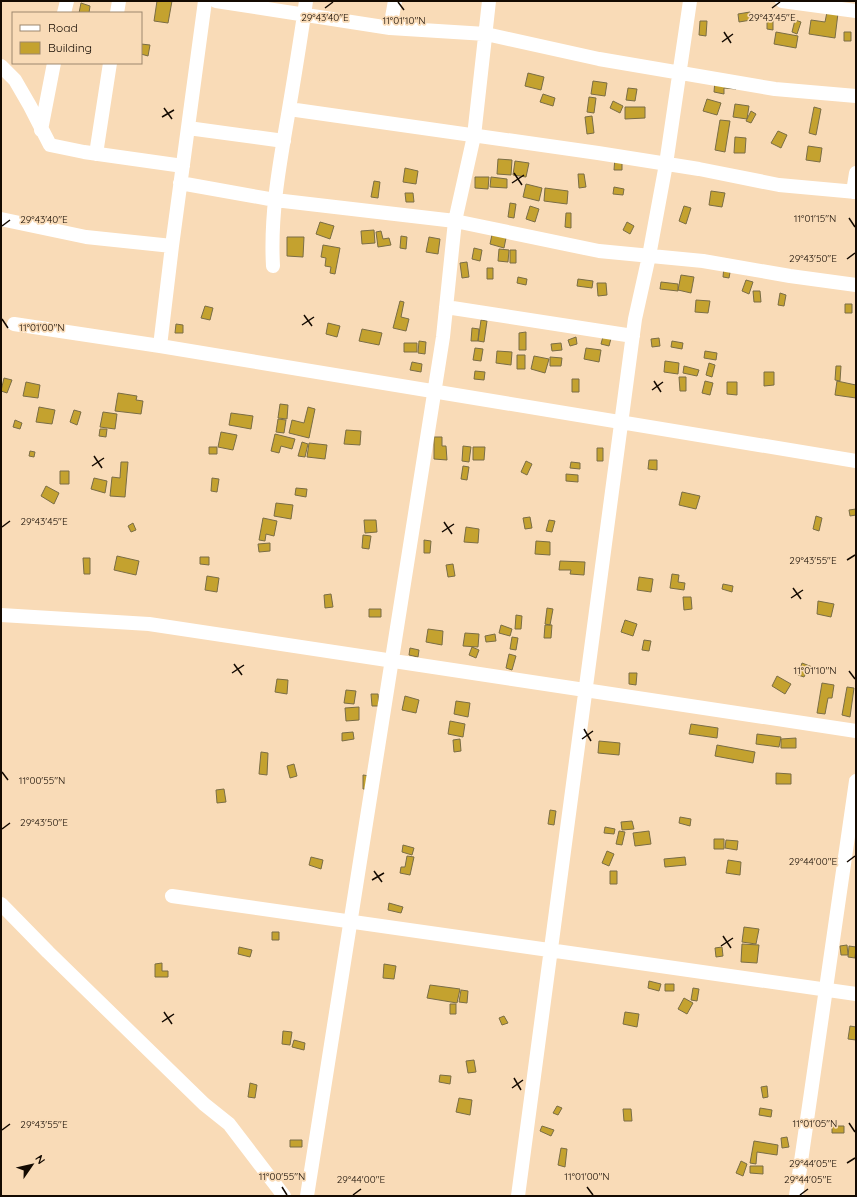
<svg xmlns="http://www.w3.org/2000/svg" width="857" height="1197" font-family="Quicksand,sans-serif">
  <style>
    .building { fill: #c4a22f; stroke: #7a6d46 }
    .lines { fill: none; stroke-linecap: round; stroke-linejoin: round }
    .minor { stroke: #fff; stroke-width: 14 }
    .ticks { fill: none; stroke: #140a01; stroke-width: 1.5 }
    .ticks-label { font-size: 10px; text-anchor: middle; fill: #140a01; stroke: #f9dbb7; stroke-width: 3.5; stroke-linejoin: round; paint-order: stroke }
  </style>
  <rect width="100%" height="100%" fill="#f9dbb7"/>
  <path class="building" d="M157 1H172L168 23 154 21Z
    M81 3 90 6 89 13H79Z
    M750 12 751 20 739 22 738 14Z
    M827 12 838 13 835 38 809 34 811 20 825 22Z
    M767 15 773 16V30L767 29Z
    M795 20 801 22 797 34 792 32Z
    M700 21H707L706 36 699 35Z
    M776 32 798 36 796 48 774 44Z
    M844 32H851V41H844Z
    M141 44 150 45 148 56 141 54Z
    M528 73 544 77 541 90 525 86Z
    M715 80 736 89 724 88V94L714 92Z
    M593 81 607 83 605 96 591 94Z
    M628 88 637 89 635 101 626 100Z
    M543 94 555 98 553 106 540 102Z
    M589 97 596 98 594 113 587 112Z
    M707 99 721 103 717 115 703 111Z
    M613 101 623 106 620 113 610 108Z
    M735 104 749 106 747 119 733 117Z
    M625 107H645V118L625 119Z
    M814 107 821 109 816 135 809 133Z
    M751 111 756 114 751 123 746 121Z
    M592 116 594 133 587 134 585 117Z
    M720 120 730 121 725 152 715 150Z
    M778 131 787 135 781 148 771 143Z
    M735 137 746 138 745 153H734Z
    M808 146 822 148 820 162 806 160Z
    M615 157H622V170H614Z
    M498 159 512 160 511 175 497 174Z
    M515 161 529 163 526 177 513 175Z
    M405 168 418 171 416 184 403 182Z
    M578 174H584L586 187 579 188Z
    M475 177H489L488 189 475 188Z
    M491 177 507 179V188L490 187Z
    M374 181 380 182 378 198 371 197Z
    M526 184 542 188 539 201 523 197Z
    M614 187 624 189 623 195 613 194Z
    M545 188 568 191 567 204 544 201Z
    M711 191 725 193 722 207 709 205Z
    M405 193H413L414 202H406Z
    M510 203 516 204 514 218 508 217Z
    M530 206 539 209 535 222 526 219Z
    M684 206 691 208 686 224 679 221Z
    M566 213H571V228L565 227Z
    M320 222 334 226 330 239 316 234Z
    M627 222 634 226 630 234 623 230Z
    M374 230 375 243 362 244 361 231Z
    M493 230 507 233 504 248 490 244Z
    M381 231 383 239 389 238 391 245 378 247 376 232Z
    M401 236 407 237 406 249 400 248Z
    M287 237H304L303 257 287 256Z
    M429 237 440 239 438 254 426 252Z
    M323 245 340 248 335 274 330 273 331 267 325 266 326 258 321 257Z
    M474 248 482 250 480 261 472 259Z
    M499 249 509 250 508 262 498 261Z
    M510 250H516V263H510Z
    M467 262 469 277 462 278 460 263Z
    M724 266 731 267 729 278 723 277Z
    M487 268H493V279H487Z
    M681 275 694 277 691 293 678 290Z
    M518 277 527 279 526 285 517 283Z
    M578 279 593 281 592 288 577 286Z
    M746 280 753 282 749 294 742 291Z
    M661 282 678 284V291L660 289Z
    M597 283H606L607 295 598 296Z
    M753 291H760L761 302H754Z
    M780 293 786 295 784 306 778 305Z
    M696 300 710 301 708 313 695 312Z
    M400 301 404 302 401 317 409 319 406 331 393 328Z
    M845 304H852V313H845Z
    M205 306 213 308 210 320 201 318Z
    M481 320 487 321 484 342 478 341Z
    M328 323 340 326 337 337 326 334Z
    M176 324 183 325V333H175Z
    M472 328 479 329 478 341H471Z
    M362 329 382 333 379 345 359 341Z
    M605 329 613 331 609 346 601 344Z
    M526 332V350H519V333Z
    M576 337 577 344 570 346 568 340Z
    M659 338 660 346 652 347 651 339Z
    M419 341 426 342 425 354 418 353Z
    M672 341 683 343 682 349 671 347Z
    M404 343H417V352H404Z
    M561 343 562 350 552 351 551 344Z
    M475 348 483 349 481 361 473 360Z
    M586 348 601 350 599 362 584 359Z
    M497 351 512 352 511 365 496 363Z
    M705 351 717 353 716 360 704 358Z
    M517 355H525V369H517Z
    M534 356 549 359 545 373 531 369Z
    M550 357 562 358 561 366H550Z
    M665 361 679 363 678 374 664 372Z
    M412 362 422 364 421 372 410 370Z
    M709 363 715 365 712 377 706 375Z
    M684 366 699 370 697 376 683 373Z
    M836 366H841L840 381 835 380Z
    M475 371 485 372 484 380 474 379Z
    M764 372H774V385L764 386Z
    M679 377H686V391H680Z
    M4 378 12 380 7 393 1 391Z
    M572 379H579V392H572Z
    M705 381 713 383 710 395 702 393Z
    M837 381 856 385V398L835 395Z
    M26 382 40 385 38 398 23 396Z
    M727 382H737V395L727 394Z
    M118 393 137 396 136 400 143 401 141 414 115 411Z
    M280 404 288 405 287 419 278 418Z
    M39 407 55 410 52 424 36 422Z
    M308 407 315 409 309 438 289 433 292 420 304 423Z
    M74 410 81 412 77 425 70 422Z
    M103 412 117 414 115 429 100 427Z
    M231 413 253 416 251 429 229 425Z
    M278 419 286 420 284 433 276 432Z
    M15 420 22 423 20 429 13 427Z
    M100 429H107L106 437 99 436Z
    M346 430 361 431 360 445 344 444Z
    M221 432 237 435 233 450 218 447Z
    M275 434 295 439 292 449 281 446 279 453 271 451Z
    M434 437H442V446H446L447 460 434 459Z
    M302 442 308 444 305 457 298 456Z
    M309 443 327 445 325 459 307 457Z
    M463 446 471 447 469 462 462 461Z
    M209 447H217V454H209Z
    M473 447H485L484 460H473Z
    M597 448H603V461H597Z
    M30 451 35 452 34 457 29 456Z
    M649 460H657V470L648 469Z
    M526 461 532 464 527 475 521 472Z
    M121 462H128L125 497 110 496 112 477 120 478Z
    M571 462 580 463V469L570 468Z
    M463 466 469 467 467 480 461 479Z
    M60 471H69V484H60Z
    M566 474 578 475V482L566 481Z
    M94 478 107 481 105 493 91 489Z
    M212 478 219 479 217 492 211 491Z
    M46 486 59 493 54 504 41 496Z
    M296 488 307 489 306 497 295 495Z
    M682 492 700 496 696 509 679 505Z
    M276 503 293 505 291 519 274 516Z
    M856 509V515L850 516 849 510Z
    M816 516 822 518 819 531 813 529Z
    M530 517 532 528 525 529 523 518Z
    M263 518 277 521 274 536 266 534 265 541 259 540Z
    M364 520H376L377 532 365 533Z
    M549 520 555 521 552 532 546 531Z
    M133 523 136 530 131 532 128 526Z
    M466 527 479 529 478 543 464 542Z
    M363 535 371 536 369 549 362 548Z
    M424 540 431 541 430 553H424Z
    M536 541 550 542V555L535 554Z
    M270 543V551L259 552 258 544Z
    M117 556 139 561 136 575 114 570Z
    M200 557H209V565L200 564Z
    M83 558H90V574H84Z
    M560 561 585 562 584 575 570 574 571 570H559Z
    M453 564 455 576 448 577 446 565Z
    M672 574 679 575 678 582 685 583 684 590 670 588Z
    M207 576 219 578 217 592 205 590Z
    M639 577 653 579 651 592 637 590Z
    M723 584 733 586 732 592 722 589Z
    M331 594 333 607 325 608 324 595Z
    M683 597H691L692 609 684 610Z
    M818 601 834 604 831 617 817 614Z
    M547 608 553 609 550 625 545 624Z
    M369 609H381V617H369Z
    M516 615 522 616 521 629H515Z
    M625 620 637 624 633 636 621 632Z
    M501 625 512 629 510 636 499 633Z
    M545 625H552L551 638H544Z
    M428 629 443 631 442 645 426 642Z
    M465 633 479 634 478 647 463 646Z
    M495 634 496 641 486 642 485 636Z
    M512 637 518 638 516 650 510 649Z
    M644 640 651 641 649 651 642 650Z
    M472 647 479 650 476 658 469 655Z
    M410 648 419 650 418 657 409 655Z
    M509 654 516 656 512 670 506 668Z
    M802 663 815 668 813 673 807 671 804 677 798 675Z
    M629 673H637L636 685 629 684Z
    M777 676 791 684 785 694 772 686Z
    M277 679 288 680 287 694 275 692Z
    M822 683 834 685 832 698H828L825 714 817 713Z
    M847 687 854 688 850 717 842 715Z
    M346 690 356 691 354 704 344 703Z
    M371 694H378L379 706H372Z
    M405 696 419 700 416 713 402 710Z
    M456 701 470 703 468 717 454 714Z
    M359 707V720L346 721 345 708Z
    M450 721 465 724 463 737 448 734Z
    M691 724 718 728 717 738 689 734Z
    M353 732 354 739 342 741V733Z
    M757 734 781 737 779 747 756 744Z
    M796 738V748H781V739Z
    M460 739 461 751 454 752 453 740Z
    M599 741 620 743 619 755 598 753Z
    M717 745 755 752 753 763 715 756Z
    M261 752 268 753 267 775 259 774Z
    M294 764 297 776 290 778 287 766Z
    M776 773 791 774V784H776Z
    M363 775 370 776V789H363Z
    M224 789 226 802 217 803 216 790Z
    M550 810 556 811 554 825 548 824Z
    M680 817 691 819 690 826 679 823Z
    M632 821 634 829 622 830 621 822Z
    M605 827 615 829 614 834 604 833Z
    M619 831 625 832 622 845 616 844Z
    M649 831 651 844 635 846 633 833Z
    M714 839H724V849H714Z
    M726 840 738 841 737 850 725 848Z
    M403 845 414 848 412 855 402 852Z
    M607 851 614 854 609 866 602 863Z
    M407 856 414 857 410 875 400 873 401 867H405Z
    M311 857 323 860 321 869 309 865Z
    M685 857 686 865 665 867 664 859Z
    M728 860 741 862 740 875 726 873Z
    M610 871H617V884H610Z
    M389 903 403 907 401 913 388 910Z
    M744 927 759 929 756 944 742 942Z
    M272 932H279V940H272Z
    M742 944 759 945 757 963 741 962Z
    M847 945 848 955H841L840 946Z
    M849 946 856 947 855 958 848 957Z
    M239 947 252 950 250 957 238 954Z
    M722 947 723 956 716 957 715 948Z
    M162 963V971H168V977H155V964Z
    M384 964 396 966 394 979 383 978Z
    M649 981 661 984 659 991 648 988Z
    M665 984H674V991H665Z
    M430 985 460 989 457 1003 427 998Z
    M693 988 699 989 697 1001 691 1000Z
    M461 990 468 991 467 1003 459 1002Z
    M684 998 693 1003 687 1014 678 1009Z
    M450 1004H456V1014H450Z
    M625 1012 639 1014 637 1027 623 1024Z
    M504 1016 508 1023 502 1025 499 1018Z
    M850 1026 856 1027V1040L848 1039Z
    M283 1031 292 1032 290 1045 282 1044Z
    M294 1040 305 1043 304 1050 292 1047Z
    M474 1060 476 1072 468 1073 466 1061Z
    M440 1075 451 1076 450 1084 439 1082Z
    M250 1083 257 1085 255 1098 248 1097Z
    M767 1086 768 1097 763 1098 761 1087Z
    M459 1098 472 1100 470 1115 456 1112Z
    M557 1106 562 1108 558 1115 553 1113Z
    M760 1108 772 1110 771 1117 759 1115Z
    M623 1109H631L632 1121H624Z
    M542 1126 554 1130 551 1136 540 1131Z
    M832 1126H844V1133H832Z
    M787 1137 789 1147 782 1148 781 1138Z
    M290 1140H302V1147H290Z
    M754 1141 778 1145 777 1155 757 1152 756 1164 750 1163Z
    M561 1148 567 1149 565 1167 558 1165Z
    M741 1161 747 1164 743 1176 736 1173Z
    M750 1166H763V1174L750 1173Z"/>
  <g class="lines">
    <path class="minor" d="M216 1 390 28 486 34 599 59 775 89 856 96
      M782 1 856 11
      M64 13 67 1
      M117 13 119 1
      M390 28 395 1
      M1 66 15 80 30 106 50 145 84 152 183 166
      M289 109 598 153 699 169 779 185 856 192
      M188 128 284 141
      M41 130 54 63
      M96 154 110 63
      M180 183 275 200 455 221 599 251 703 261 790 276 856 285
      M853 192 856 173
      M1 219 86 237 172 246
      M273 266C270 213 280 162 289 109 295 73 301 37 306 1
      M446 307 633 336
      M14 324 160 346 856 461
      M160 346 172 246 205 1
      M1 615 149 624 856 731
      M172 896 856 994
      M1 904 48 952 204 1104 229 1124 284 1196
      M307 1196 443 337 455 221 474 136 489 1
      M518 1196 635 319 649 256 666 164 690 1
      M796 1196 856 781"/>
  </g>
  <path class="ticks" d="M398 2 404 10M325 8 333 2M772 8 780 2M724 32 731 43M722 42 733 34M164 108 172 119M162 117 174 110M514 173 522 185M512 183 524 175M849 218 855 227M2 226 10 220M847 259 855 253M304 315 312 326M2 319 8 328M302 325 314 317M654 381 661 392M652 390 663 382M94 456 102 468M92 466 104 458M444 522 452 534M2 527 10 521M442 532 454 524M847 560 855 555M793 588 801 599M791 598 803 590M234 664 242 675M849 671 855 679M232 673 244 665M584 729 591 741M582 739 593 731M2 772 8 780M2 829 10 823M847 862 855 856M374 871 382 882M372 880 384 873M723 936 731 948M721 946 733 938M164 1012 172 1024M162 1022 174 1014M514 1078 521 1090M512 1088 523 1080M849 1123 855 1132M2 1130 10 1124M847 1163 855 1158M282 1187 287 1195M587 1187 593 1195M353 1195 361 1189M800 1195 808 1189"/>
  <g class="ticks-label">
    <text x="325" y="21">29°43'40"E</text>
    <text x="772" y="21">29°43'45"E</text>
    <text x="404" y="24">11°01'10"N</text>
    <text x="815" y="222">11°01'15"N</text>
    <text x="44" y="223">29°43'40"E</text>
    <text x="813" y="262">29°43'50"E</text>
    <text x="42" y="331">11°01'00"N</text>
    <text x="44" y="525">29°43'45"E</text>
    <text x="813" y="564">29°43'55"E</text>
    <text x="815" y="674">11°01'10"N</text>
    <text x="42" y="784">11°00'55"N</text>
    <text x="44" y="826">29°43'50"E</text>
    <text x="813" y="865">29°44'00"E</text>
    <text x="815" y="1127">11°01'05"N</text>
    <text x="44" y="1128">29°43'55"E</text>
    <text x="813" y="1167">29°44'05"E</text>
    <text x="282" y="1180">11°00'55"N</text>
    <text x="587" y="1180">11°01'00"N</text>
    <text x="361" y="1183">29°44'00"E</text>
    <text x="808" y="1183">29°44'05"E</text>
  </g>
  <rect width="857" height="1197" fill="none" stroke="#140a01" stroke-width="4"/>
  <rect x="12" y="12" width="130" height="52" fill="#f9dbb7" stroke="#9d876e"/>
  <rect x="20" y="25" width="20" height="6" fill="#ffffff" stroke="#9d876e"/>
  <text x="48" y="32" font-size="12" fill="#140a01">Road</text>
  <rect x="20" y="42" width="20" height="12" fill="#c4a22f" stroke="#9d876e"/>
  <text x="48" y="52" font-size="12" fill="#140a01">Building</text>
  <g transform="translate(32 1165) rotate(56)" stroke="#f9dbb7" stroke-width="3" paint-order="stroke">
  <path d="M0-3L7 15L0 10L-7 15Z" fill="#140a01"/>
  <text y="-6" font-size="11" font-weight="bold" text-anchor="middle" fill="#140a01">N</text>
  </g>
</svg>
